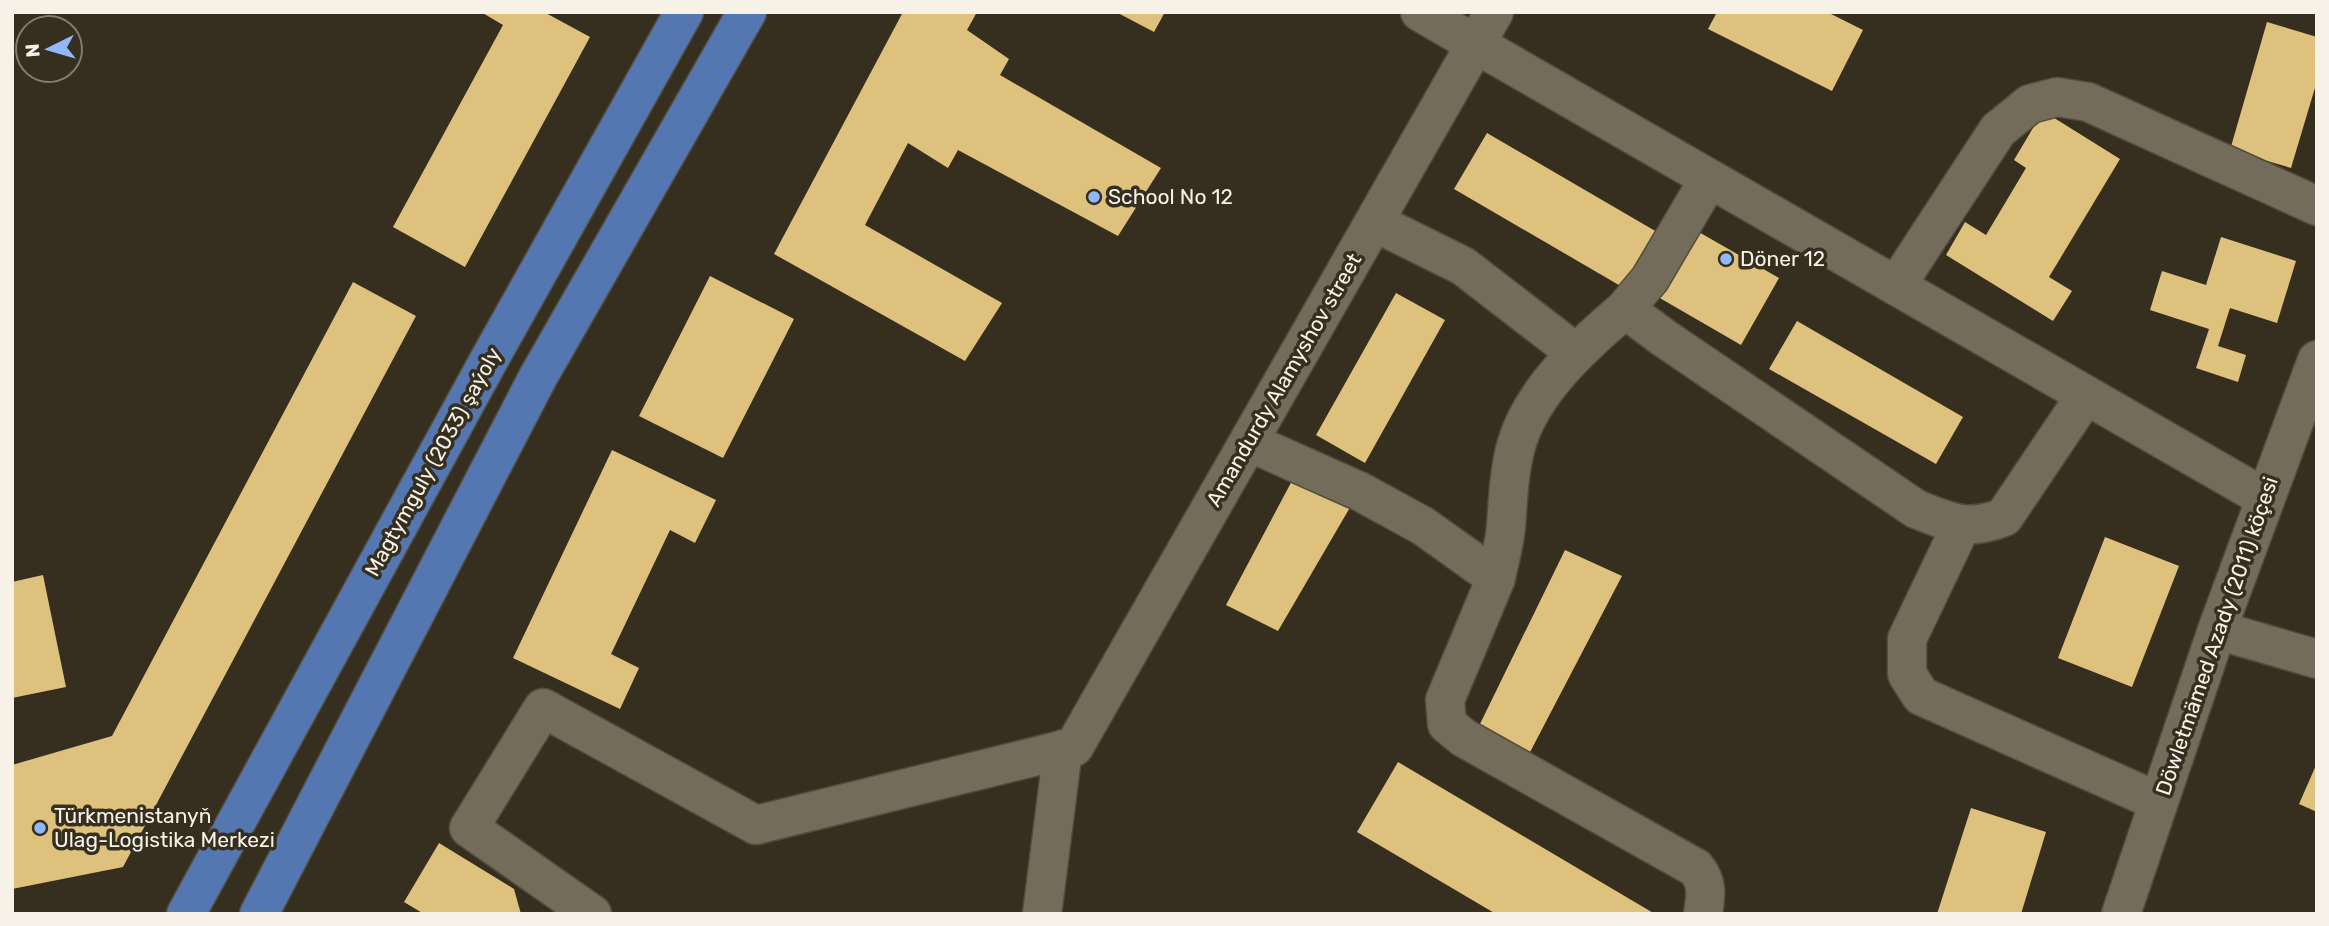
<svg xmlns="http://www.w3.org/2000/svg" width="2329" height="926" font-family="Rubik,sans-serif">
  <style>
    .building { fill: #dec17c }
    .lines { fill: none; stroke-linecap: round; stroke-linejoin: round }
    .minor-casing { stroke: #524c3d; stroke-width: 41 }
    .major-casing { stroke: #524c3d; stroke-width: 41 }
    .minor { stroke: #746c5a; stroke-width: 38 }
    .major { stroke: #5477b2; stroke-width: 38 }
    .poi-dot { fill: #8fb8fd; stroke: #362f1f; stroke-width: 2.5 }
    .labels { text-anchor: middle; stroke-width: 7; stroke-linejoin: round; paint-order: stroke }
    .poi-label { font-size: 21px; fill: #f7f2e8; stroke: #362f1f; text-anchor: start }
    .street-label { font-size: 21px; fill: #f7f2e8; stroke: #362f1f }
  </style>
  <rect width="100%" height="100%" fill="#362f1f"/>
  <path class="building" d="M481 12H544L590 37 465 267 393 227 503 25Z
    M903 12H977L967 30 1009 59 1000 75 1161 168 1118 236 958 150 948 168 908 143 865 225 1002 303 965 361 774 254Z
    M1116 12H1165L1154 32Z
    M1717 12H1827L1863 30 1832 91 1708 29Z
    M2267 22 2317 37V81L2291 168 2230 150Z
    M2043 111 2120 159 2049 277 2072 291 2053 321 1946 255 1965 222 1986 235 2026 168 2014 160Z
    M1487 133 1657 232 1624 288 1454 189Z
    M1697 231 1779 278 1741 345 1658 297Z
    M2221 237 2296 261 2277 323 2230 308 2218 346 2246 355 2238 382 2196 368 2209 329 2150 310 2162 271 2206 285Z
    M710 276 794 319 723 458 639 416Z
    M353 282 416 316 123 867 12 889V765L112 736Z
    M1396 293 1445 320 1365 463 1316 435Z
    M1797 321 1963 417 1936 464 1769 369Z
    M612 450 716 500 695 543 670 530 611 654 639 668 620 709 513 658Z
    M1294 477 1352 504 1278 631 1226 605Z
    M2105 537 2179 566 2132 687 2058 658Z
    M1565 550 1622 576 1528 756 1479 726Z
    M43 575 66 687 12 698V582Z
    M1398 762 1655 914H1496L1357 832Z
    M2317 763V812L2299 804Z
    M1971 808 2046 832 2021 914H1937Z
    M439 843 514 889 521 914H424L404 902Z"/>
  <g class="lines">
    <g class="minor-casing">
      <path id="minor" d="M1420 12 2265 498
        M1709 179 1650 279 1625 309 1664 338 1916 509C1950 522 1967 532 2004 517L2086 395
        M1374 222 1463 266 1576 353
        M1896 286 1998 130 2030 104 2057 97 2088 102 2317 206
        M1249 442 1359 491 1423 526 1496 578 1445 700 1447 724 1464 738 1696 868C1708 883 1706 895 1703 914
        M1961 526 1907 639V674L1921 696 2159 802
        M1496 578C1499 561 1505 543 1506 526 1508 499 1509 472 1516 446 1531 391 1583 345 1625 309
        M2217 630 2317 659
        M592 914 469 828 543 708 756 825 1074 747 1494 12
        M1042 914 1063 749
        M2121 914 2217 630 2317 360"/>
    </g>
    <g class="major-casing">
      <path id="major" d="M186 914 490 358 684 12
        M259 914 538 377 747 12"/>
    </g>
    <use href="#minor" class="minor"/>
    <use href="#major" class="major"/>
  </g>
  <g class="poi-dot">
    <circle cx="1094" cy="197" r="7"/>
    <circle cx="1726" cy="259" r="7"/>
    <circle cx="40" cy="828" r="7"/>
  </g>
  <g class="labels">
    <g class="poi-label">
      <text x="1108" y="204">School No 12</text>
      <text x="1740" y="266">Döner 12</text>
      <text x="54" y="823">Türkmenistanyň<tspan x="54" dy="24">Ulag-Logistika Merkezi</tspan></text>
    </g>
    <g class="street-label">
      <text transform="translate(1284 380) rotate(-60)" y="7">Amandurdy Alamyshov street</text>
      <text transform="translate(433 462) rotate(-61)" y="7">Magtymguly (2033) şaýoly</text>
      <text transform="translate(2217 636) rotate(-71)" y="7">Döwletmämed Azady (2011) köçesi</text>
    </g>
  </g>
  <rect width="2329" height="926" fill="none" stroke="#f7f2e8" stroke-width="28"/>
  <g transform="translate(49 49) rotate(265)"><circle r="33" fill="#362f1f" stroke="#837d6f" stroke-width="2"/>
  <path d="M0-5L12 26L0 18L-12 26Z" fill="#8fb8fd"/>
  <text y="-10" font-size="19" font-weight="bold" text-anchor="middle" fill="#f7f2e8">N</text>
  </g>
</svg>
